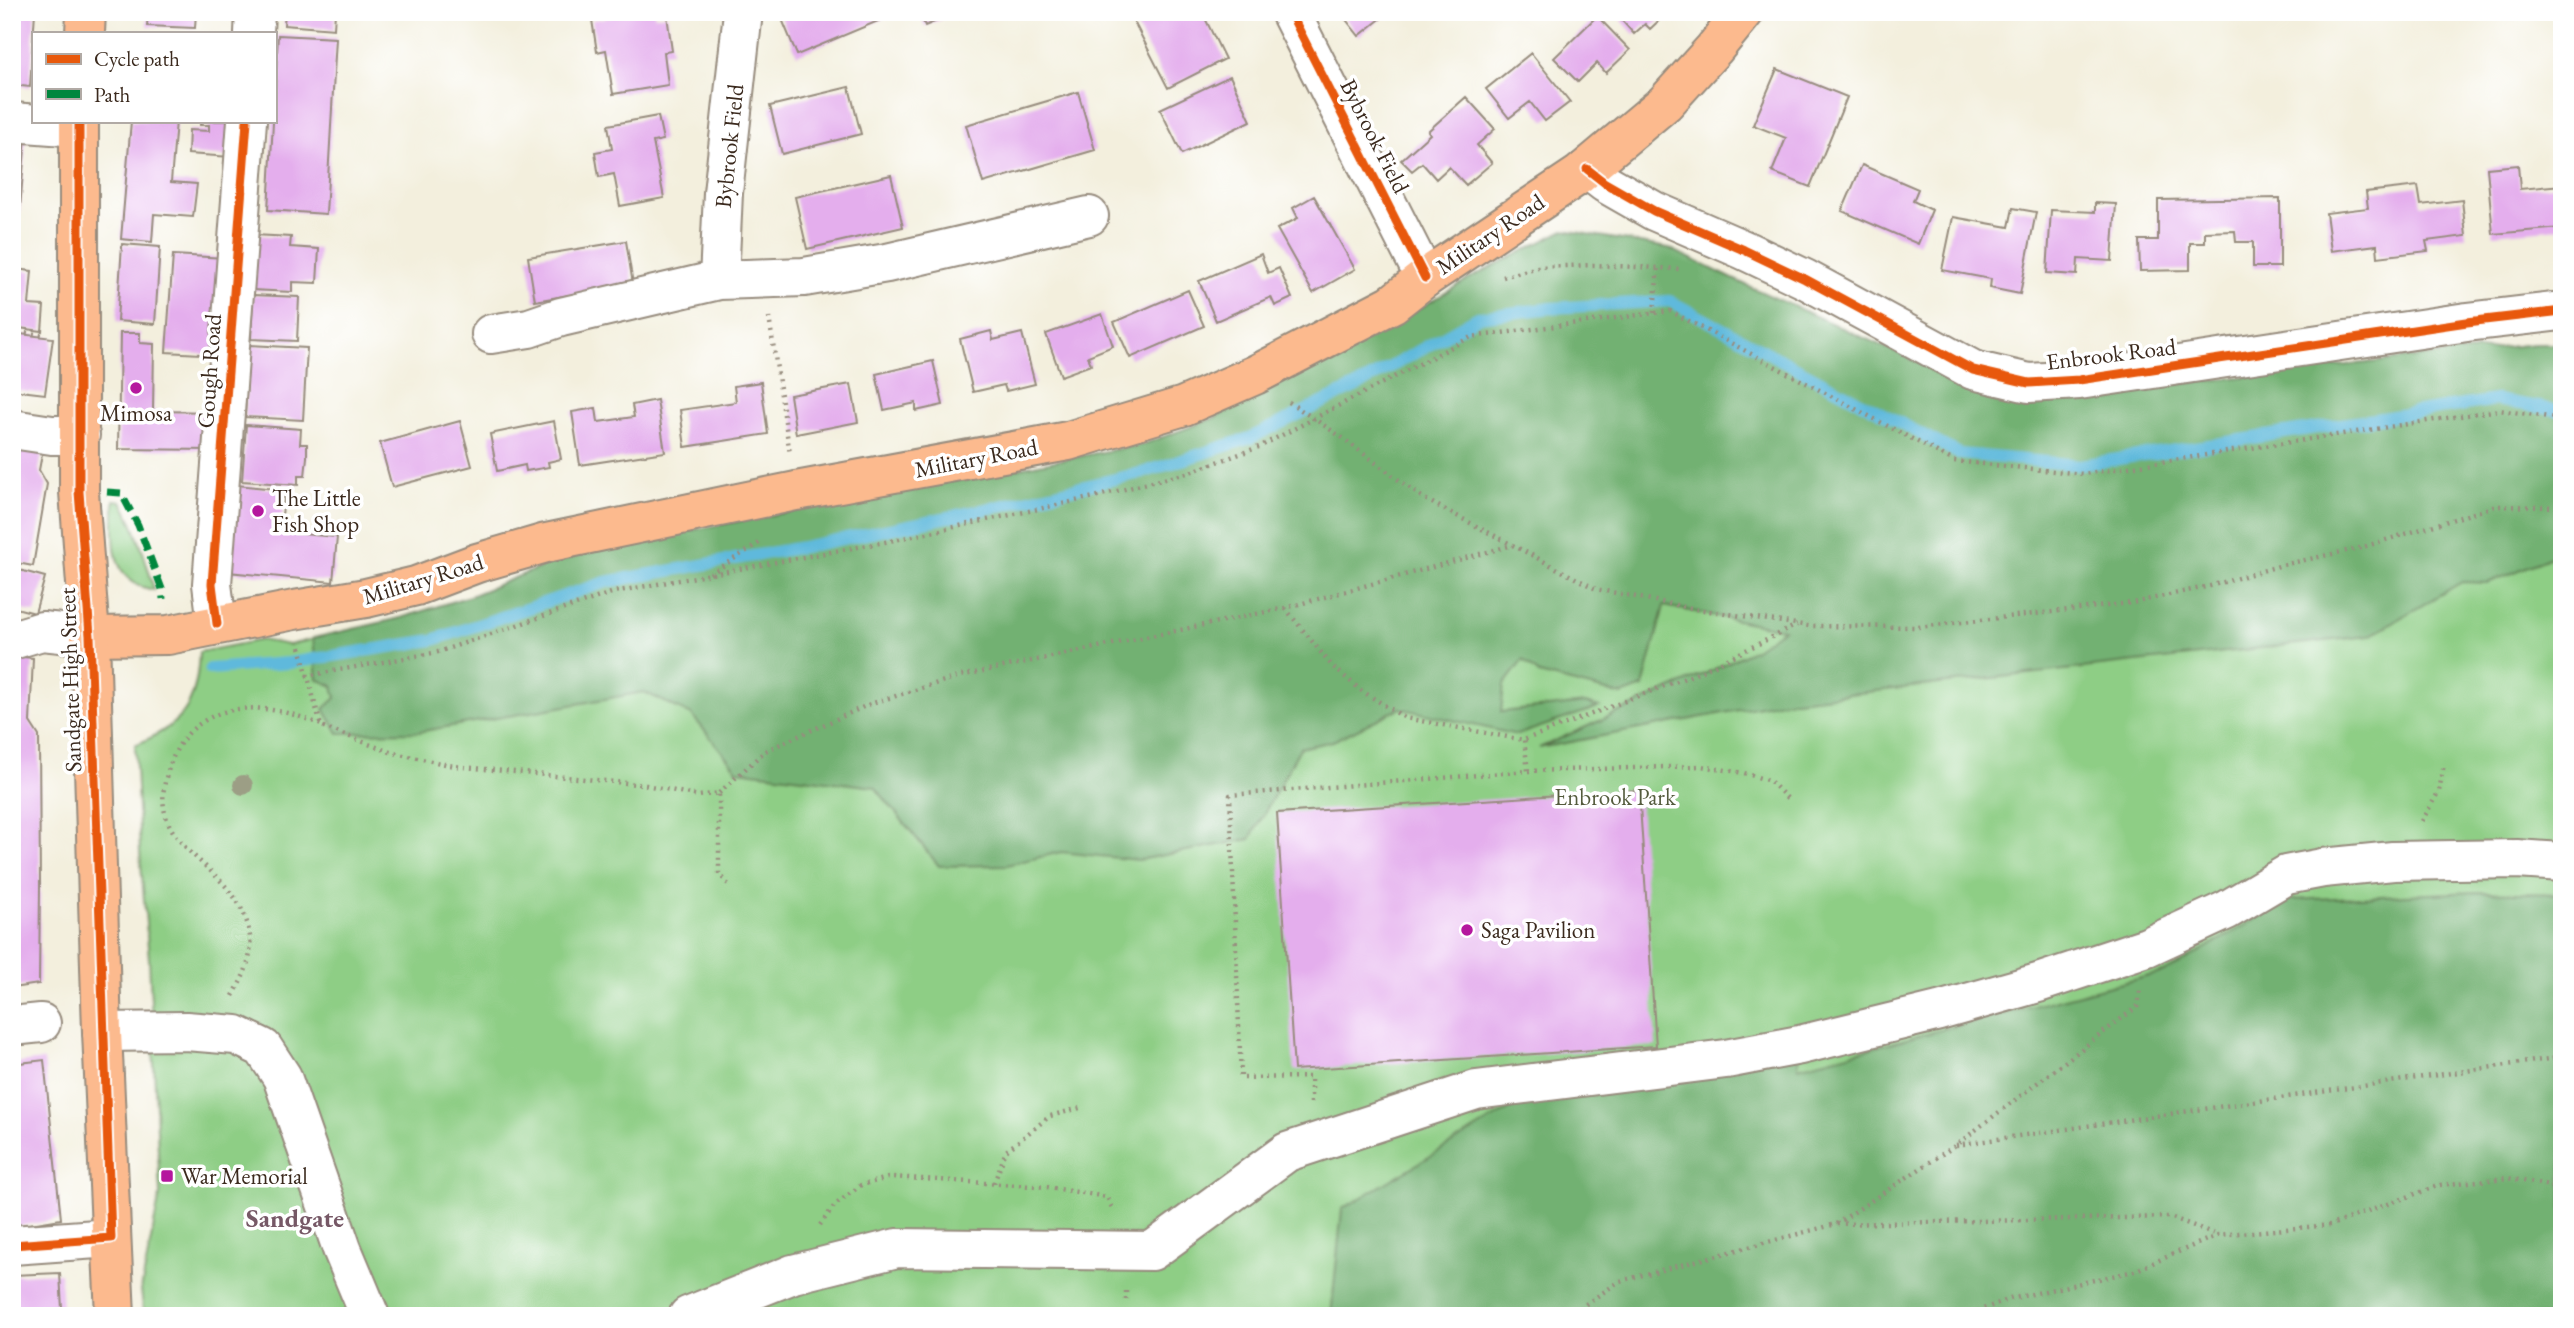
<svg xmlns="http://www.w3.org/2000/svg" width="2574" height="1328" font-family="'EB Garamond',serif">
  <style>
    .green { fill: #8ece85; stroke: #647c52; stroke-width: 2 }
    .forest { fill: #72b172; stroke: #566e48; stroke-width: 2 }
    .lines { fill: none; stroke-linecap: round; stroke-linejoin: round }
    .stream { stroke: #5eb9dc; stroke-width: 12 }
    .building { fill: #e4aeed }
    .minor-casing { stroke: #978c7e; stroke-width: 42 }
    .major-casing { stroke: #978c7e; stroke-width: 42 }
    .highway-casing { stroke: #978c7e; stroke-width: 42 }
    .path { stroke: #978c7e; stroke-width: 4.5; stroke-dasharray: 2 5; stroke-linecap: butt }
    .minor { stroke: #fff; stroke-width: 38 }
    .major { stroke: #fcba8e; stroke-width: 38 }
    .highway { stroke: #fcba8e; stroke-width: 38 }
    .quiet { stroke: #00873e; stroke-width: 7; stroke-dasharray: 14 7; stroke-linecap: butt }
    .cycleway-casing { stroke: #fff; stroke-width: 13 }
    .cycleway { stroke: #e8590c; stroke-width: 9 }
    .tree { fill: #9c9e85 }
    .poi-dot { fill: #b5179e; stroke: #fff; stroke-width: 2.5 }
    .labels { text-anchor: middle; stroke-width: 7; stroke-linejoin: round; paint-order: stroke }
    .street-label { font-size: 23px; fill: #3b2a1e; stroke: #fff }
    .poi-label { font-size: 23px; fill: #3b2a1e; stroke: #fff; text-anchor: start }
    .park-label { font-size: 23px; fill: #545b3d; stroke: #fff }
    .quarter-label { font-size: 26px; font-weight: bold; fill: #765866; stroke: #fff }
  </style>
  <rect width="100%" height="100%" fill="#fff"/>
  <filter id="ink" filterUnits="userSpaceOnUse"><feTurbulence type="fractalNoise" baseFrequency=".0143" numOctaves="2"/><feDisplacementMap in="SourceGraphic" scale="14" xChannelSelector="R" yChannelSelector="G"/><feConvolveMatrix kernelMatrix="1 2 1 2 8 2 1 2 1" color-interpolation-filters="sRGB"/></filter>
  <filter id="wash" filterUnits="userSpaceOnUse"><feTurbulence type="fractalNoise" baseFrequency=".00686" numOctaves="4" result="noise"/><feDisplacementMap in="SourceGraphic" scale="28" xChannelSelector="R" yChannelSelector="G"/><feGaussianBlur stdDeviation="1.57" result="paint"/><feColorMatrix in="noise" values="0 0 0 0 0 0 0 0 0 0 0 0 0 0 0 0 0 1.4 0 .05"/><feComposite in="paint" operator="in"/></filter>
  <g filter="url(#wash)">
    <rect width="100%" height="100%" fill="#f3efdd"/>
    <path class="green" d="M1735 280 2009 403 2535 344H2562V1316H144L141 1290 160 1194 149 959 140 852 135 745C184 724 197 705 199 652L261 640 289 645 401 618 473 595 551 563 619 544 1144 444 1214 418 1386 328 1435 299Z
      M114 500 122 501C137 530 146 559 154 590 106 582 115 537 114 500Z"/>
    <path class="forest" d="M1564 230 1669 248 1735 280 2009 403 2535 344H2562V558L2551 557 2488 583 2462 582 2369 636 1787 701 1539 748 1711 671 1755 649 1783 629 1664 606 1643 687 1622 695 1539 674 1523 660 1504 685 1501 712 1586 703 1599 707 1517 735 1400 708 1333 741 1300 748 1250 839 1138 860 1061 852 1007 865 939 866 875 787 737 770 692 715 644 692 418 732 338 733 324 709 336 698 333 686 317 679 313 638 401 618 473 595 551 563 619 544 1144 444 1214 418 1386 328 1474 276Z
      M2476 892 2562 894V1316H1331L1342 1209 1518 1104 1800 1045 1798 1067 2164 972 2289 900Z"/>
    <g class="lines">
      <path class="stream" d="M210 669 289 663 433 640 606 582 803 547 987 509 1145 472 1250 438 1359 385 1478 317 1551 308 1670 301 1959 454 2080 465 2496 400 2562 411"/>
    </g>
    <g id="blocks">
      <path class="building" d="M12 12H35L30 87 12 85Z
        M148 12H196L195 28 147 26Z
        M285 12H335L334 29 284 25Z
        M641 12H654L655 16 667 15 672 51 664 52 668 85 613 94 606 50 597 52 592 20Z
        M779 12H880L883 19 797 55Z
        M919 12H959L925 26Z
        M1129 12H1202L1225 59 1168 88Z
        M1340 12H1389L1359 36Z
        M1614 12H1668L1650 29 1645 24 1634 34Z
        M1597 16 1630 50 1606 73 1597 63 1578 82 1554 58Z
        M278 35 336 38 326 214 268 210Z
        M1531 53 1570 102 1545 121 1530 102 1509 118 1486 89Z
        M1777 69 1847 97 1810 187 1772 172 1786 138 1753 125Z
        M1230 76 1251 121 1182 154 1160 109Z
        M849 87 861 134 782 154 770 106Z
        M1078 92 1095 150 983 183 966 125Z
        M1466 97 1495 129 1477 145 1492 163 1466 185 1449 167 1436 179 1422 163 1412 171 1401 160 1430 134 1428 131Z
        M12 111 28 112 15 269 32 271 29 305 44 306 42 331 12 327Z
        M658 116 663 140 653 142 664 198 620 206 614 174 599 177 595 152 612 149 608 125Z
        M131 121H176L171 182 197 184 193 217 154 214 152 242 121 239Z
        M200 121H234L231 157 188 154 189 130 209 131V125H200Z
        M1862 165 1918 189 1913 201 1932 210 1918 244 1842 211Z
        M2518 165 2520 189 2562 185V228L2493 234 2487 168Z
        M891 175 903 227 807 249 795 197Z
        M2418 186 2421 205 2462 200 2466 236 2426 241 2428 251 2378 257 2377 245 2331 251 2326 213 2368 208 2366 192Z
        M1314 196 1355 269 1313 293 1277 229 1298 218 1293 208Z
        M2280 198V267H2253V242H2236L2235 231 2205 232V243H2190V270L2140 271 2139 240H2158V200Z
        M2095 203 2116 204 2112 261 2078 259 2077 275 2047 273 2051 210 2095 212Z
        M2013 208 2036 212 2020 294 1990 288 1991 279 1942 270 1953 217 2009 227Z
        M254 235 291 237 290 247 319 249 317 283 292 282V292L252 290Z
        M626 241 633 284 535 301 528 257Z
        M122 244 160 247 155 324 117 321Z
        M1261 254 1268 273 1279 268 1292 298 1275 306 1271 297 1216 321 1199 281Z
        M173 255 225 258 218 355 166 352Z
        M1188 290 1204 326 1130 358 1114 322Z
        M253 295 299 297 297 341 251 339Z
        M1102 314 1113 346 1088 356 1091 365 1061 376 1046 334Z
        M991 331 993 340 1022 333 1035 384 1006 391 1004 385 973 392 960 339Z
        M12 333 53 338 45 394 12 390Z
        M120 333H140V343L154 344 153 411 216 412 215 450 118 449Z
        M249 345 307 348 303 420 245 417Z
        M933 361 943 405 916 411V403L884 410 876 374Z
        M761 382 768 434 685 447 680 410 736 402 734 386Z
        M851 384 858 422 796 434 790 395Z
        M657 400 665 452 580 465 572 412 596 408 598 422 634 417 632 405Z
        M460 421 472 466 392 487 380 443Z
        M554 421 561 459 548 462 549 467 526 471 525 465 497 471 490 434Z
        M246 425 301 429 300 444H307V457L305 476H298V485L242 481Z
        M46 433 39 470 47 484 33 566 12 562V443Z
        M236 485 285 490 280 532 337 537 333 582 228 572Z
        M12 568 45 577 35 613 12 607Z
        M12 656 33 658 30 722 39 736 40 887 39 984 12 988Z
        M1639 790 1656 1046 1294 1070 1277 813Z
        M44 1060 61 1219 12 1227V1064Z
        M60 1273 62 1309H67V1316H12V1275Z"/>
    </g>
  </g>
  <g filter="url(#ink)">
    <use href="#blocks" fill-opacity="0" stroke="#978c7e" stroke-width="2"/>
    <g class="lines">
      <g class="minor-casing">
        <path id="minor" d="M1290 12 1425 278
          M254 33 255 12
          M12 122 79 127
          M1587 169 1605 183 1654 211 1744 250 1805 279 1973 370 2029 383 2079 380 2467 322 2562 311
          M719 280 723 193 743 12
          M491 334 529 328 561 317 719 280 804 277 887 263 1089 216
          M12 429 52 435H80
          M217 624 212 584 247 121
          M12 640 42 631 90 636
          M12 1026 41 1023
          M102 1032 186 1031 236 1035 263 1048 282 1077 342 1249 370 1316
          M12 1245 111 1238
          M688 1316 793 1274 897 1248 1152 1251 1287 1152 1476 1090 1726 1059 1800 1045 1939 1011 2038 983 2147 947 2227 910 2286 875 2323 868 2393 861 2517 859 2562 862"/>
      </g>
      <g class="major-casing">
        <path id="major" d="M90 636 168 635 294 610 366 598 416 586 477 563 546 543 796 491 1068 441 1184 406 1255 375 1392 304 1425 278 1579 175 1665 103 1714 49 1744 12"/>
      </g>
      <g class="highway-casing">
        <path id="highway" d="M85 33 86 12
          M79 121V492L90 636 102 1032 115 1316"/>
      </g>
      <path class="path" d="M1503 277 1538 267 1593 265 1681 269
        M1654 313 1658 266
        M769 317 790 454
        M12 331 42 335
        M1289 402 1340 436 1423 498 1596 589 1696 609 1809 626 1918 627 2132 603 2210 586 2282 565 2360 548 2496 506 2562 507
        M710 574 762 541
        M1285 608 1332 666 1362 691 1405 718 1524 740 1703 671 1797 625
        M300 647 321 726 390 752 454 766 646 785 699 796 719 793V873L728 884
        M306 676 438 652 614 592 885 542 1094 497 1187 473 1259 447 1471 337 1670 311 1954 461 2083 474 2499 410 2562 419
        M1528 771 1701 766 1744 773 1770 781 1788 799
        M719 793 765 751 870 704 960 676 1285 608 1509 546
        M2422 821 2439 791 2444 764
        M233 996C246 972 255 954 248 926 231 860 142 851 168 771 175 749 184 733 204 721 238 699 286 709 321 725
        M1311 1103V1077L1241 1078 1230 795 1528 771 1524 740
        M1956 1145 2562 1057
        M994 1183 1006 1151 1050 1116 1080 1108
        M1836 1224 1956 1145 2138 1006 2140 991
        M820 1225 835 1205 861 1185 892 1177 1047 1187 1107 1197 1113 1210
        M1126 1300V1290
        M1568 1316 1620 1281 1836 1224 2170 1217 2218 1235
        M1964 1316 2010 1299 2134 1271 2218 1235 2331 1225 2440 1185 2507 1178 2562 1188"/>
      <use href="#minor" class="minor"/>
      <use href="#major" class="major"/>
      <use href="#highway" class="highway"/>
      <path class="quiet" d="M107 492 121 493 138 525 162 589 163 599"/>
      <g class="cycleway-casing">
        <path id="cycleway" d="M1290 12 1425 278
          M1587 169 1605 183 1654 211 1744 250 1805 279 1973 370 2029 383 2079 380 2467 322 2562 311
          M217 624 212 584 247 121
          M12 1245 111 1238 90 636 79 492V121"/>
      </g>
      <use href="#cycleway" class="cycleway"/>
    </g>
    <circle class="tree" cx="243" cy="785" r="10"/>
  </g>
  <g class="poi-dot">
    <circle cx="136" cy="388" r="7"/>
    <circle cx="258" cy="511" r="7"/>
    <circle cx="1467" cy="930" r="7"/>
    <rect x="160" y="1169" width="14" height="14" rx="3.5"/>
  </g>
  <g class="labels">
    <g class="street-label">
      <text transform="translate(1375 136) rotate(63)" y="8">Bybrook Field</text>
      <text transform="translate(729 146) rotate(-84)" y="8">Bybrook Field</text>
      <text transform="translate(1490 234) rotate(-34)" y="8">Military Road</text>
      <text transform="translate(2111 354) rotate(-7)" y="8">Enbrook Road</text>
      <text transform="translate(209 371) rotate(-86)" y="8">Gough Road</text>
      <text transform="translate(976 458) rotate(-11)" y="8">Military Road</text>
      <text transform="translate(423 579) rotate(-17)" y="8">Military Road</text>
      <text transform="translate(70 680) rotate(-92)" y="8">Sandgate High Street</text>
    </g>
    <g class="poi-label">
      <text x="136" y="421" text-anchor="middle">Mimosa</text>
      <text x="272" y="506">The Little<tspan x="272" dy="26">Fish Shop</tspan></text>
      <text x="1481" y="938">Saga Pavilion</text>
      <text x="181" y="1184">War Memorial</text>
    </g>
    <g class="park-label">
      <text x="1615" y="805">Enbrook Park</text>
    </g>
    <g class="quarter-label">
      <text x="295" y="1227">Sandgate</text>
    </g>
  </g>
  <rect width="2574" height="1328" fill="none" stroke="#fff" stroke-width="42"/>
  <rect x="32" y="32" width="245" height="91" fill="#ffffff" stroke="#b1aaa5" stroke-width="2"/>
  <rect x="46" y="54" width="35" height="10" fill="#e8590c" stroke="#b1aaa5" stroke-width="2"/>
  <text x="94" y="66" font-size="21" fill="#3b2a1e">Cycle path</text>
  <rect x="46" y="89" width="35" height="10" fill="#00873e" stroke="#b1aaa5" stroke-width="2"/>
  <text x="94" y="102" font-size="21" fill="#3b2a1e">Path</text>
</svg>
